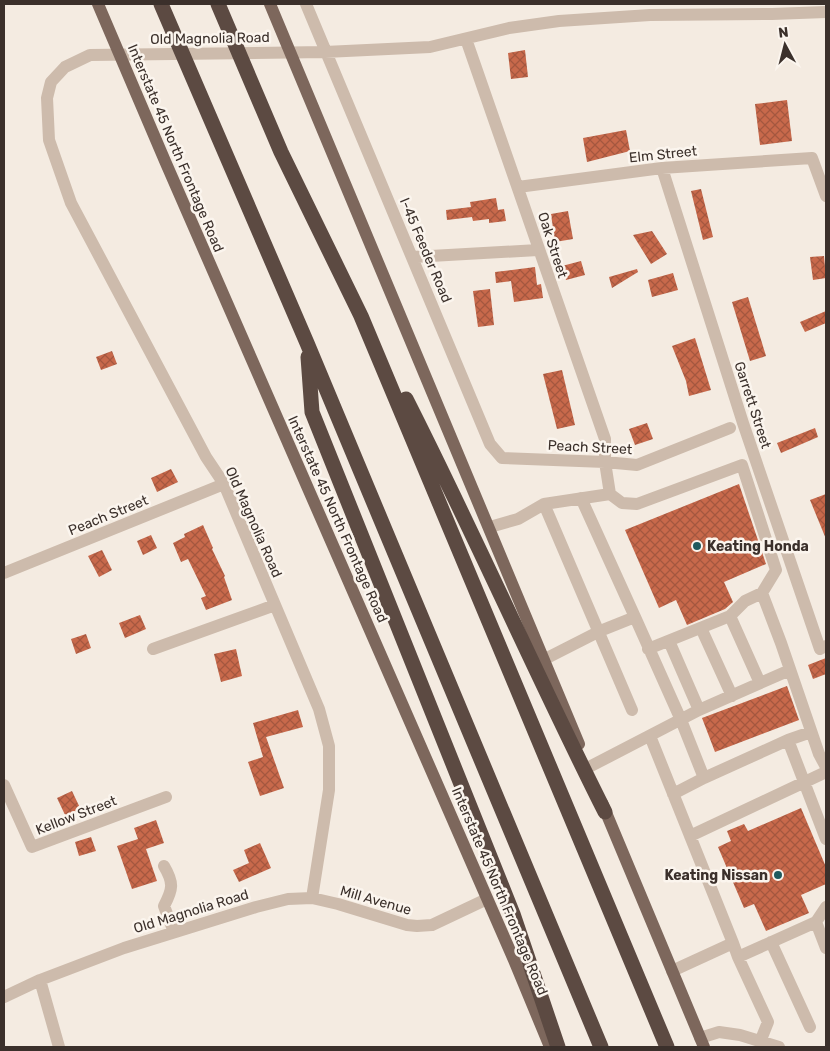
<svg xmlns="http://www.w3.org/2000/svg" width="830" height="1051" font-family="Rubik,sans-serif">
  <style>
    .building { fill: url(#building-cross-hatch) }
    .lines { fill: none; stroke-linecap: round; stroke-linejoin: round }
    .minor { stroke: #cdbbac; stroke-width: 12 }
    .major { stroke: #7d675c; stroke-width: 12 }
    .highway { stroke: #5c4a42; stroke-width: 15 }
    .poi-dot { fill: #1f5a5e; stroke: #fbf5ee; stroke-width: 2 }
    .labels { text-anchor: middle; stroke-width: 5; stroke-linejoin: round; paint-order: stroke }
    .street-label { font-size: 14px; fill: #3b302b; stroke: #fbf5ee }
    .poi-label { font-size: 14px; font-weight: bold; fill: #3b302b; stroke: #fbf5ee; text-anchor: start }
  </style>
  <defs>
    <pattern id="building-cross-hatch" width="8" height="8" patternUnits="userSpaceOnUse" patternTransform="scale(1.25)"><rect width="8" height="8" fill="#c8694b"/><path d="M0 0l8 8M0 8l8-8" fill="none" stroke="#a4573f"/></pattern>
  </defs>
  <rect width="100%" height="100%" fill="#f4ebe1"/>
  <path class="building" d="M525 50 528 77 511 79 508 53Z
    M787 100 792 141 760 145 755 104Z
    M626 130 630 151 587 162 583 138Z
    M701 189 713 237 703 240 691 191Z
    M496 198 498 210 504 209 506 221 489 223V219L473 221 472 217 447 220 446 210 471 207 470 202Z
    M568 211 573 239 555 242 551 214Z
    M652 231 667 254 651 264 633 235Z
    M824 256 826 278 813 280 810 257Z
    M581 261 585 275 566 280 562 266Z
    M535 267 537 285 541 284 543 298 514 302 511 281 496 283 495 272Z
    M637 269 638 272 612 288 609 277Z
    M673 273 678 290 652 297 648 280Z
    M490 289 494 325 478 327 473 291Z
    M748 297 766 356 750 361 732 302Z
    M826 311V323L805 332 800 322Z
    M695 338 711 390 689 396 686 381 672 346Z
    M112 351 117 364 101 370 96 357Z
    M562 370 575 425 557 429 543 374Z
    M647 423 653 439 635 445 629 429Z
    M815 428 818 437 781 453 777 443Z
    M171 469 178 482 157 492 151 478Z
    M739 484 766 564 724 582 733 602 725 609 687 625 676 600 659 608 625 530Z
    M826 494V539L810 500Z
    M203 525 213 548 212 549 225 576 224 577 232 600 206 610 201 598 206 596 188 559 181 562 173 543 185 537 184 534Z
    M151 535 157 548 143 555 137 541Z
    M102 550 112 570 99 577 88 556Z
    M140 615 146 629 125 638 119 623Z
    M86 634 91 648 76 654 71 639Z
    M236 649 242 676 221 682 214 654Z
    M826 658V674L813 679 808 665Z
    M787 686 799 720 715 752 702 718Z
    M298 710 303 727 266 737 284 788 260 796 248 762 263 757 253 723Z
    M72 791 81 810 66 817 57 798Z
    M801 808 826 867V884L801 895 809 913 766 931 754 904 744 908 718 847 731 841 727 831 744 824 748 831Z
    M156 820 164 843 146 849 157 881 132 889 117 846 138 839 134 828Z
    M91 837 96 851 79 856 75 842Z
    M260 843 271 868 239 882 233 870 249 863 244 850Z"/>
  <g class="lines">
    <path class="minor" d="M306 4 490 444 502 458 605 462 637 465 730 428
      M466 39 605 439V462L610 494 622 503 637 504 742 465 776 570 762 593 781 643 819 754 826 767
      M662 168 743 423 820 649 826 646
      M518 187 662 168 812 158 826 196
      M413 257 538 250
      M544 504 610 494
      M490 527 518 519 544 504 632 710
      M4 573 224 484
      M730 616 760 683
      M635 617 681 720 704 778 788 740
      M701 628 732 696
      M669 641 699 710
      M153 649 275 605
      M648 649 730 616 745 601 762 593
      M543 660 600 631 635 617 581 498
      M811 732 788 740 826 839
      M650 736 733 943 738 957 768 1022 760 1042
      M589 767 699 710 790 670
      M4 785 32 847 166 797
      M673 794 704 778
      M690 836 826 772
      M164 866C174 883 173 889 164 906L174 932
      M312 898 338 904 407 925 417 926 432 925 487 899
      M826 907 816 922 826 948
      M771 942 810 1027
      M738 957 816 922
      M672 971 733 943
      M40 980 59 1047
      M4 997 40 980 124 948 256 907 288 899 312 898 329 790V746L319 709 224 484 206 457 71 203 49 140 47 98 51 82 65 67 90 55 325 52 430 47 509 28 559 21 650 15 772 14 826 12
      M700 1038 719 1032 740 1035 779 1047"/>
    <path class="major" d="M98 4 165 161 514 960 550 1047
      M270 4 579 744
      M602 803 704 1047"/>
    <path class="highway" d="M161 4 307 343 601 1047
      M218 4 281 152 361 316 667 1047
      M308 357 312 412 513 914 558 1047
      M406 399C475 535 536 675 605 812"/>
  </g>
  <g class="poi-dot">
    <circle cx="697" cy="546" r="5"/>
    <circle cx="778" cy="875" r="5"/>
  </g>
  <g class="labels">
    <g class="street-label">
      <text transform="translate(210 38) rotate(-1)" y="5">Old Magnolia Road</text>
      <text transform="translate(176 148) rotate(67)" y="5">Interstate 45 North Frontage Road</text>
      <text transform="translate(663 154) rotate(-6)" y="5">Elm Street</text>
      <text transform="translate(553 245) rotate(72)" y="5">Oak Street</text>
      <text transform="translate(426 250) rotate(67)" y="5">I-45 Feeder Road</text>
      <text transform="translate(753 405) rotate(72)" y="5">Garrett Street</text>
      <text transform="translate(590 447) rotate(3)" y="5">Peach Street</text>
      <text transform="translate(108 515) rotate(-22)" y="5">Peach Street</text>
      <text transform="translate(338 519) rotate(66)" y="5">Interstate 45 North Frontage Road</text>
      <text transform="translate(254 522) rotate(66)" y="5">Old Magnolia Road</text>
      <text transform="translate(76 815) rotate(-21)" y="5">Kellow Street</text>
      <text transform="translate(500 891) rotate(67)" y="5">Interstate 45 North Frontage Road</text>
      <text transform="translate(376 900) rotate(16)" y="5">Mill Avenue</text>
      <text transform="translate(191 911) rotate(-17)" y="5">Old Magnolia Road</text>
    </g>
    <g class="poi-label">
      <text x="707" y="551">Keating Honda</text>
      <text x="768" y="880" text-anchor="end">Keating Nissan</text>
    </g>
  </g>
  <rect width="830" height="1051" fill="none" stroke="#3b302b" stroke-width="10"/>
  <g transform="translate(785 45) rotate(353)" stroke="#fbf5ee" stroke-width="4" paint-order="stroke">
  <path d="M0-4L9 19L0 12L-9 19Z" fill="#3b302b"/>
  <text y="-8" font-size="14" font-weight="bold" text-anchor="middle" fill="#3b302b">N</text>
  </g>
</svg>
